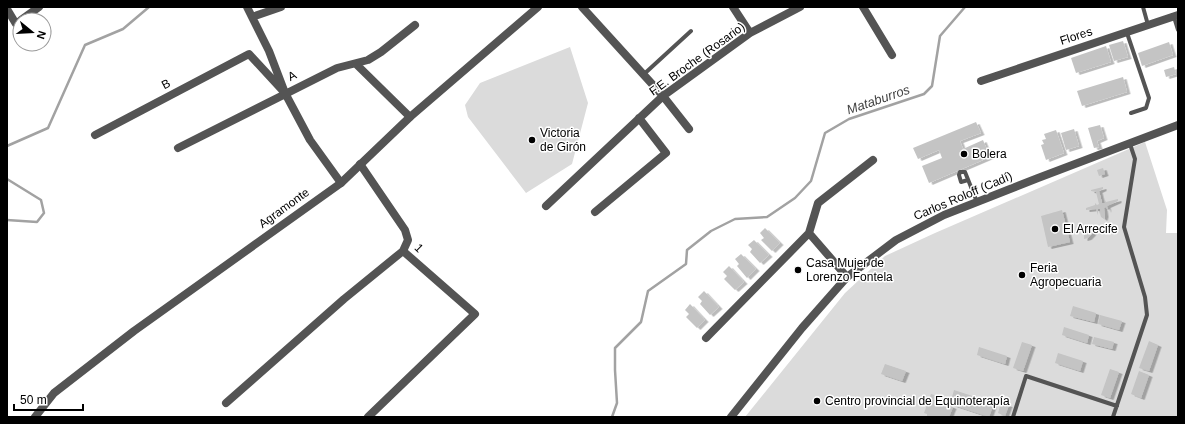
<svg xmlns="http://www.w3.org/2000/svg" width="1185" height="424" font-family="Helvetica,sans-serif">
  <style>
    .green { fill: #dbdbdb }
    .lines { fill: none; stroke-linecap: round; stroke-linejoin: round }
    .stream { stroke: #a2a2a2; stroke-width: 2.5 }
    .building { fill: #c4c4c4; filter: url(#shadow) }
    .service { stroke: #545454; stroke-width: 4 }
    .minor { stroke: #545454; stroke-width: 8 }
    .tertiary { stroke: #545454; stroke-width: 8 }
    .poi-dot { fill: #000; stroke: #fff; stroke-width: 1.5 }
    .labels { text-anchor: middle; stroke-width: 3; stroke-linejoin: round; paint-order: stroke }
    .street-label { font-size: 12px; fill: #000; stroke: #fff }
    .poi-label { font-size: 12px; fill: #000; stroke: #fff; text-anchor: start }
    .water-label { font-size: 13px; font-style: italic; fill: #434343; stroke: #fff }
  </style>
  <defs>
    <filter id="shadow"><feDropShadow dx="3.5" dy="2" stdDeviation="0" flood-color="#0004"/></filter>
  </defs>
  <rect width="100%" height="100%" fill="#fff"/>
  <path class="green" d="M570 47 588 103 572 164 526 193 468 117 465 105 480 83Z
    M1145 142 1167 210 1166 233H1178V417H745L845 293 885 256 935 233Z"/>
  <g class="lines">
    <path class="stream" d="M7 146 48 128 85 45 123 29 149 7
      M7 179 41 200 44 213 37 222 7 220
      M612 417 617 403 615 370V348L641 322 648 291 686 264 687 250 711 231 735 219 767 217 795 198 811 181 825 133 849 119 924 94 932 86 940 36 965 7"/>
  </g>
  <path class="building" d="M1123 41 1128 57 1114 61 1109 45Z
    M1169 42 1173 55 1142 66 1138 53Z
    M1106 46 1111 62 1076 73 1071 58Z
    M1174 67 1176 74 1166 77 1164 70Z
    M1123 77 1127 92 1082 106 1077 91Z
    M976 122 981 133 960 141 963 149 983 140 990 157 929 183 922 166 942 158 939 150 918 159 913 148Z
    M1100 125 1104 138 1097 141 1099 147 1094 148 1088 128Z
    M1074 129 1079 146 1066 150 1061 133Z
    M1056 130 1064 153 1046 160 1041 145 1044 144 1042 140 1046 139 1044 134Z
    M1103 168 1105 174 1099 176 1097 170Z
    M1103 187V189L1099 191 1102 203H1105V200L1106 202 1118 199V201L1107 206 1108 211 1106 207 1104 208 1105 215 1104 219 1101 217 1100 209H1098V215L1096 209 1086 210V208L1095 205V203L1097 205 1099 204 1096 192 1091 191V190Z
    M1062 210 1070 242 1048 247 1041 216Z
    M1096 227 1092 234 1088 238 1084 239V235L1090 229Z
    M765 228 780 243 772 251 761 240 764 238 760 233Z
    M754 240 769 255 760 263 750 252 752 249 748 245Z
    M741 254 756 269 747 278 737 266 739 264 735 259Z
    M729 266 744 282 735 290 724 279 727 276 723 272Z
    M704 291 719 307 710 315 700 304 702 301 698 297Z
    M690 304 705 320 697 328 686 317 689 314 685 310Z
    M1073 306 1096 313 1094 322 1070 316Z
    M1100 315 1122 321 1119 330 1098 324Z
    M1064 327 1089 335 1087 343 1062 335Z
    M1094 337 1114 342 1112 349 1092 344Z
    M1149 341 1158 345 1149 371 1139 368Z
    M1022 342 1032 345 1023 371 1013 368Z
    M979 347 1007 356 1005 364 977 355Z
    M1058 353 1083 361 1080 371 1055 363Z
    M885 364 906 371 902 381 881 374Z
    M1110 369 1119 372 1110 398 1101 395Z
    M1139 371 1149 375 1141 398 1131 394Z
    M954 390 994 403 989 417 950 404Z
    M931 394 950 400 948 405 953 407 949 417H927V414L924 413Z
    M1001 403 1009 405 1005 416 998 413Z"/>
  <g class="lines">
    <path class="service" d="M1143 7 1148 25
      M1174 17 1178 30
      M1127 33 1149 98 1146 108 1131 113
      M643 75 691 31
      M968 180 961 182 959 175 960 172H965L977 202
      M1013 417 1026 376 1117 406
      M1113 417 1147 315 1145 297 1124 227 1135 159 1130 144"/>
    <path class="minor" d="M247 7 269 51 285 93 310 140 341 183
      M582 7 663 96 689 129
      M733 7 750 33
      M863 7 892 55
      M7 9 16 24 20 21
      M252 17 281 7
      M21 20 39 7
      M356 64 410 117
      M981 81 1178 15
      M95 135 249 54 285 93
      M178 148 337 68 368 60 381 52 415 25
      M546 206 663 96 750 33 800 7
      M595 212 666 153 639 118
      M847 277 809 233 818 203 873 160
      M706 338 809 233
      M226 403 344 299 403 251 408 240 405 230 360 164
      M368 417 475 314 403 251"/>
    <path class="tertiary" d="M35 417 54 393 134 331 341 183 410 117 538 7
      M731 417 802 328 847 277 896 240 944 215 1038 178 1178 125"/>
  </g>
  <g class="poi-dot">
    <circle cx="532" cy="140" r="4"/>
    <circle cx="964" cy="154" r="4"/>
    <circle cx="1055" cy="229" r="4"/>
    <circle cx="798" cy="270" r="4"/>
    <circle cx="1022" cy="275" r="4"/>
    <circle cx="817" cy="401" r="4"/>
  </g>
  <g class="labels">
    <g class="street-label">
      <text transform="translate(1076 36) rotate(-18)" y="4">Flores</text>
      <text transform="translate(697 59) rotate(-36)" y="4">F.E. Broche (Rosario)</text>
      <text transform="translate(292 76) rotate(-26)" y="4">A</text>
      <text transform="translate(166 84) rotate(-28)" y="4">B</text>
      <text transform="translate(963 196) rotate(-23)" y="4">Carlos Roloff (Cadí)</text>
      <text transform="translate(284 208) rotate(-36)" y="4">Agramonte</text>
      <text transform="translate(419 248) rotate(45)" y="4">1</text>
    </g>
    <g class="poi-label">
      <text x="540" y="137">Victoria<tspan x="540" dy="14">de Girón</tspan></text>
      <text x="972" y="158">Bolera</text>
      <text x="1063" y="233">El Arrecife</text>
      <text x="806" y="267">Casa Mujer de<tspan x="806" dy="14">Lorenzo Fontela</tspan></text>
      <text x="1030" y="272">Feria<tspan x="1030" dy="14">Agropecuaria</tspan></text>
      <text x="825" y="405">Centro provincial de Equinoterapía</text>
    </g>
    <g class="water-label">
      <text transform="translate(878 99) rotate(-19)" y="5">Mataburros</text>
    </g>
  </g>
  <rect width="1185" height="424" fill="none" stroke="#000000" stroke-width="16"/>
  <g transform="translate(32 32) rotate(108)"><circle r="19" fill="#ffffff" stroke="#999999"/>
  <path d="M0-3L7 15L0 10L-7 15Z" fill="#000000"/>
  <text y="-6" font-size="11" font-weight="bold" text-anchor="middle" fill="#000000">N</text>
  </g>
  <path d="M14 404v6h69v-6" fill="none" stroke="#000000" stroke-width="2"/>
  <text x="20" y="404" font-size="12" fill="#000000" stroke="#ffffff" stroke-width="3" paint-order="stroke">50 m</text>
</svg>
